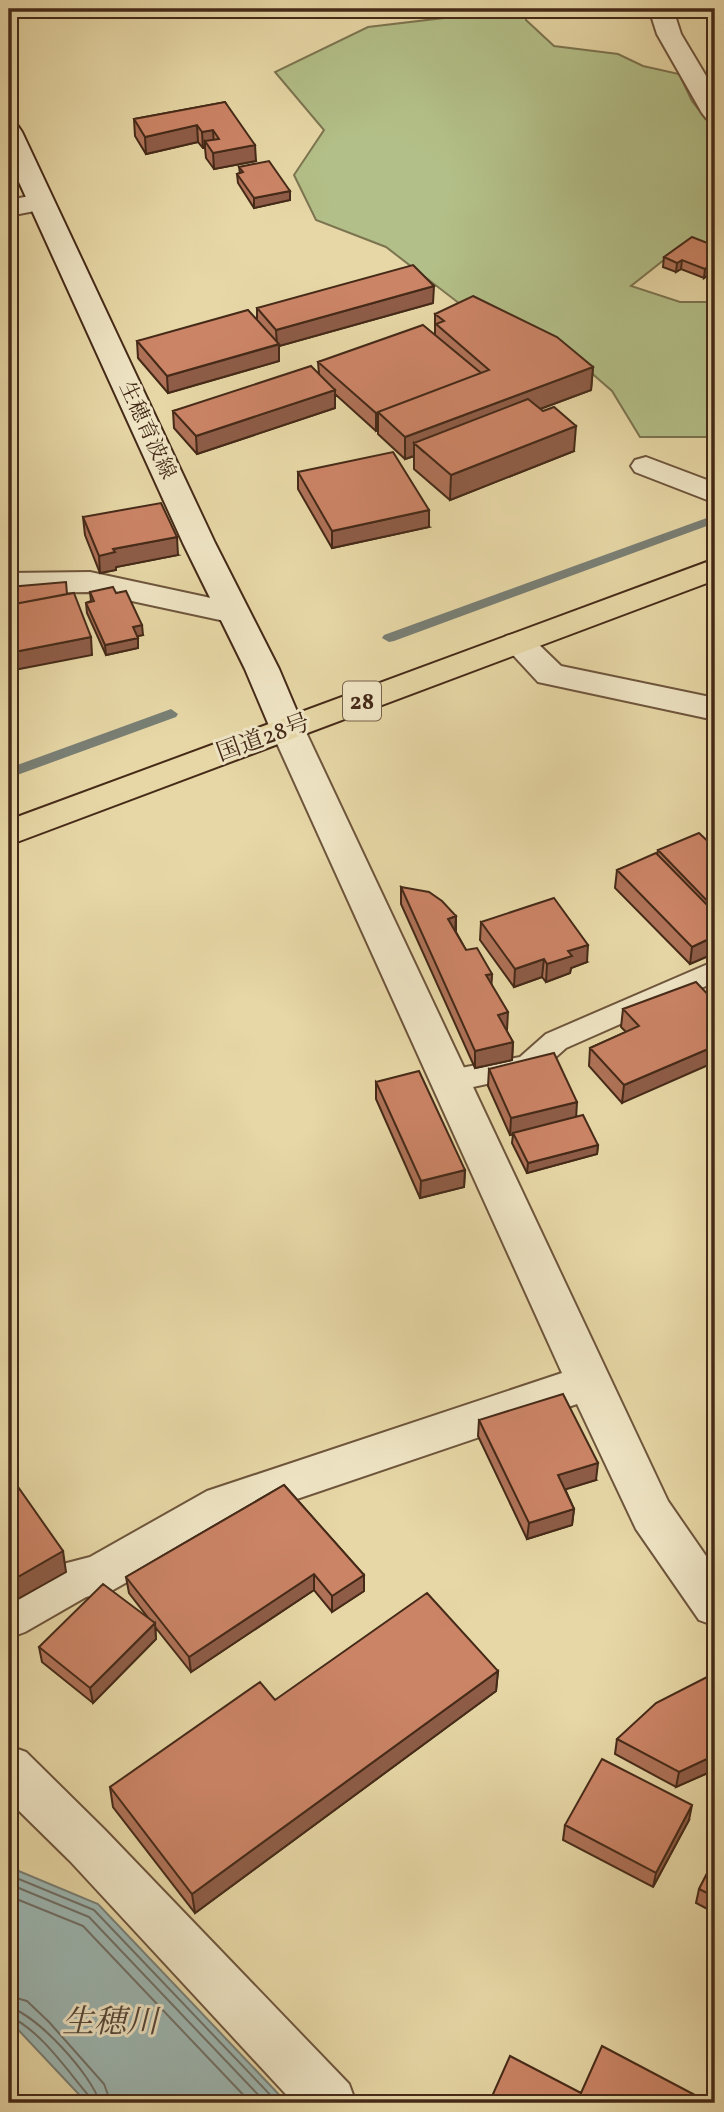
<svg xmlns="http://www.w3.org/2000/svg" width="724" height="2112" font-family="Vollkorn,'Noto Serif JP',serif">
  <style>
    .green { fill: #b3bf88; stroke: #7c7450; stroke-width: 2 }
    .water { fill: #9cb7b3; stroke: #797f75; stroke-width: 2 }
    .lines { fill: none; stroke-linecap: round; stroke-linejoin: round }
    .shore { stroke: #707066; stroke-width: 2 }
    .stream { fill: #797f75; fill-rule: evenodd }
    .lane-casing { stroke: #6e553c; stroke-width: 4 }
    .street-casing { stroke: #6e553c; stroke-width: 4 }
    .secondary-casing { stroke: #452a18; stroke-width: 4 }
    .highway-casing { stroke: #452a18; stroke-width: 4 }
    .lane { fill: #efe5c5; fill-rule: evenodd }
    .street { fill: #efe5c5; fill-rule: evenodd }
    .secondary { fill: #efe5c5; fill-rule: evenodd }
    .highway { fill: #e7d7a6; fill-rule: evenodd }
    .wall { fill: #af7258; stroke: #452a18; stroke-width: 2 }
    .shaded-wall { fill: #8e5c47; stroke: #452a18; stroke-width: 2 }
    .building { fill: #cb8466; stroke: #452a18; stroke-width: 2 }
    .labels { text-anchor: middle; stroke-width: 6; stroke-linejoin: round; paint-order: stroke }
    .far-street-label { font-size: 21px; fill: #452a18; stroke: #efe5c5 }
    .shield { fill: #efe5c5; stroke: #78624c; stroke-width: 2 }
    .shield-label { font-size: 23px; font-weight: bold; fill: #452a18 }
    .street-label { font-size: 24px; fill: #452a18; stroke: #efe5c5 }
    .near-water-label { font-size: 32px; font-style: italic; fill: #564637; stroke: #efe5c5 }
  </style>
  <rect width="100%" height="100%" fill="#e7d7a6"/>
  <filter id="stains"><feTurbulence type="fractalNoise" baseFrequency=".00286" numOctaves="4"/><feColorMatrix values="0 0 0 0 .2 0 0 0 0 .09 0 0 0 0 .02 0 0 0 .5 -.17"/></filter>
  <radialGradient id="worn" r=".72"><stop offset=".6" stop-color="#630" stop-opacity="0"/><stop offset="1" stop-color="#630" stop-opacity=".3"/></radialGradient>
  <path class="green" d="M460 9H526V20L554 46 618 54 643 66 679 74 692 101 715 131V232L708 248H679L631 286 680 302H712L715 298V437H640L612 391 572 356 460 304 386 247 316 220 294 175 324 130 275 72 368 27 460 16Z"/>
  <path class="water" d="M9 1867 98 1904 287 2103H87L9 2020Z"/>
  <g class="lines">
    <path class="shore" d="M9 1875 94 1910 278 2103
      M9 1884 89 1917 266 2103
      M9 1896 83 1926 251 2103
      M9 1996 27 2001 49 2022 104 2084 111 2103
      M9 2007C38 2016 91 2074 100 2103
      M9 2016C41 2031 66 2069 89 2096L91 2103"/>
    <path class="stream" d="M715 515V523L394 641 389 642 382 638 384 635Z
      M171 709 178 714 176 717 9 778V768Z"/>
    <g class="lane-casing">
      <path id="lane" d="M715 961V982L566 1048 538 1073 450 1092 440 1088 436 1081 440 1074 450 1070 520 1057 546 1034Z"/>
    </g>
    <g class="street-casing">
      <path id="street" d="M649 9H673L681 34 715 91V121L706 118 702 113 657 34Z
        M40 194 50 196 54 202 50 208 9 216V200Z
        M646 457 715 483V503L635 472 631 466 635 460Z
        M90 572 234 603 246 606 250 613 246 620 234 623 90 592 9 593V573Z
        M518 633 530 636 561 666 715 698V720L538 682 502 643 506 636Z
        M287 717 299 720 304 728 668 1501 715 1569V1626L699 1620 636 1529 577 1404 238 1519 113 1590 86 1597 25 1632 9 1638V1594L63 1564 90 1557 207 1491 562 1373 270 728 275 720Z
        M9 1746 26 1752 104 1829 349 2084 356 2103H294L70 1861 9 1801Z"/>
    </g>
    <g class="secondary-casing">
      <path id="secondary" d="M9 124 18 126 22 132 215 543 279 669 304 728 299 736 287 739 275 736 270 728 245 669 183 543 9 160Z"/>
    </g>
    <g class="highway-casing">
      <path id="highway" d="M715 559V580L9 845V820Z"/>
    </g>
    <use href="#lane" class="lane"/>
    <use href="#street" class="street"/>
    <use href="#secondary" class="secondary"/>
    <use href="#highway" class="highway"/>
  </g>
  <path class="wall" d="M225 102 256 161 214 169 206 158 205 148H203L198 142 146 154 135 136 134 119Z
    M239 167 290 191V200L254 208 238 183 237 174 240 173Z
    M715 246 704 278 681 269 676 272 663 267 664 257Z
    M433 303 279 346V361L168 393 138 358 137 341 257 320V308Z
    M435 314 593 367 591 390 540 409 574 451 450 500 414 469V456L405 459 378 434V430L376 431 335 394V408L197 454 174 428 173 411 319 374 318 362 435 334Z
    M298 472 429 527 332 548 298 489Z
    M83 517 178 555 116 567V570L100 573 85 535Z
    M90 592 116 593 143 635 137 636 138 648 106 655 87 613 86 603 91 601Z
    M715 836V953L690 964 615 888 617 870 657 855 658 850 714 847Z
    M401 887 456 916V932L466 950 492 974 491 983 506 1030 513 1042 512 1060 475 1068 401 904Z
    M481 922 587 962 571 968 570 973 546 982 542 977 514 987 480 940Z
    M715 1002 622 1103 589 1066 590 1048 626 1032 621 1027 623 1009Z
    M489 1069 576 1117 598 1145 597 1154 527 1173 512 1143 513 1134 510 1135 488 1086Z
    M376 1082 465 1170 464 1187 420 1198 376 1099Z
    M479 1420 596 1480 565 1489 574 1509 572 1525 527 1539 478 1436Z
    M284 1485 364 1575V1591L332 1612 314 1590 191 1672 155 1627 156 1639 93 1703 42 1662 39 1647 149 1619 129 1593 126 1577Z
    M498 1671 496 1691 195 1913 113 1807 110 1787 275 1700Z
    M715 1673V1780L710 1772 676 1787 615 1754 617 1739Z
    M689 1820 653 1887 563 1840 565 1825Z
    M715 1858V1913L696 1903 699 1889Z"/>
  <path class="shaded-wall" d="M197 125 198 142 146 154 145 137Z
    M213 130 214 146 205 141V148H203L202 132Z
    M255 145 256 161 214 169 213 153Z
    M290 191V200L254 208V198Z
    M11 230 13 247 9 248V231Z
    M682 260 681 269 676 272 677 263Z
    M715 261V270L704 278 705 269Z
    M434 286 433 303 279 346V361L168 393 167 376 277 345 276 330Z
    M593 367 591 390 424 452 414 443V456L405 459V437Z
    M335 390V408L197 454 196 436Z
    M376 413H378V430L376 431Z
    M576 426 574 451 450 500 451 475Z
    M429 510V527L332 548V531Z
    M177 537 178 555 116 567V570L100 573 99 556 113 549Z
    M142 625 143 635 134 637 133 627Z
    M91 637 92 655 9 671V653Z
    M138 638V648L106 655 105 645Z
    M456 916 455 934 448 919Z
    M715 936V953L690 964 692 947Z
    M588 945 587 962 571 968 570 973 546 982 547 964 568 951Z
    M544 959 542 977 514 987 515 969Z
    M492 974 491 991 486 975Z
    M508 1012 507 1030 497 1032 498 1015Z
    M513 1042 512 1060 475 1068V1051Z
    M715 1046V1062L622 1103 624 1085Z
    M577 1102 576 1120 510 1135 511 1118Z
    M598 1145 597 1154 527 1173 528 1163Z
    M465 1170 464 1187 420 1198 421 1181Z
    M598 1463 596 1480 557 1492 558 1475Z
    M574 1509 572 1525 527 1539 529 1523Z
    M63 1551 66 1572 9 1604V1582Z
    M314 1574V1590L191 1672 189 1657Z
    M364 1575V1591L332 1612V1596Z
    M155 1623 156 1639 93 1703 90 1688Z
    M498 1671 496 1691 195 1913 192 1894Z
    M713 1756 710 1772 676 1787 679 1772Z
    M692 1805 689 1820 653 1887 656 1873Z"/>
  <path class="building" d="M225 102 255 145 213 153 205 141 219 139 213 130 202 132 197 125 145 137 134 119Z
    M269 161 290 191 254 198 237 174 243 172 239 167Z
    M692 237 715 246V261L705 269 682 260 677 263 664 257Z
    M413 265 434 286 276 330 257 308Z
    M473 296 557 337 593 367 405 437 378 412 489 370 436 324 444 321 435 314Z
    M248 310 279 344 167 376 137 341Z
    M423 325 481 373 378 412H379L376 413 318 362Z
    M311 366 335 390 196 436 173 411Z
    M528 399 543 411 554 407 576 426 451 475 414 443Z
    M393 452 429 510 332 531 298 472Z
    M161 503 177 537 113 549 115 552 99 556 83 517Z
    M66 582 67 594 9 605V587Z
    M113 587 116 593 126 591 142 625 133 627 138 638 105 645 86 603 94 601 90 592Z
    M74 593 91 637 9 653V605Z
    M699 833 715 848V909L658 850Z
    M656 853 715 913V936L692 947 617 870Z
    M401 887 429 892 442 901 456 916 448 919 466 950 477 948 492 974 486 975 508 1012 498 1015 513 1042 475 1051Z
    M554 898 588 945 568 951 572 956 547 964 544 959 515 969 481 922Z
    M696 982 715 1002V1046L624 1085 590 1048 639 1026 623 1009Z
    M554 1053 577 1102 511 1118 489 1069Z
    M419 1071 465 1170 421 1181 376 1082Z
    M583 1115 598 1145 528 1163 513 1133Z
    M563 1394 598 1463 558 1475 574 1509 529 1523 479 1420Z
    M9 1474 63 1551 9 1582Z
    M284 1485 364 1575 332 1596 314 1574 189 1657 126 1577Z
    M103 1584 155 1623 90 1688 39 1647Z
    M427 1593 498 1671 192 1894 110 1787 260 1682 275 1700Z
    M715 1673V1760L713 1756 679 1772 617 1739 656 1703Z
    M602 1759 692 1805 656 1873 565 1825Z
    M715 1858V1897L699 1889Z
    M602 2046 710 2103H489L510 2056 581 2093Z"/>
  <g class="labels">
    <g class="far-street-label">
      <text transform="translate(148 430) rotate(65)" y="7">生穂育波線</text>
    </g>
    <rect class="shield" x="343" y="681.5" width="38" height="39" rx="5"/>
    <g class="shield-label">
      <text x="362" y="709">28</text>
    </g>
    <g class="street-label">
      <text transform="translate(263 737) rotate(-20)" y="8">国道28号</text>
    </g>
    <g class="near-water-label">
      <text x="110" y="2032">生穂川</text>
    </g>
  </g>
  <rect width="724" height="2112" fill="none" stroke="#e7d7a6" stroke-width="35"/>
  <rect x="10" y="10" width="703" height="2091" fill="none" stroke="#452a18" stroke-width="3.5"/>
  <rect x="18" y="18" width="689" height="2077" fill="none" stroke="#452a18" stroke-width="2"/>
  <rect width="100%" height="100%" filter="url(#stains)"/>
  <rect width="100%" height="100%" fill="url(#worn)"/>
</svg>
